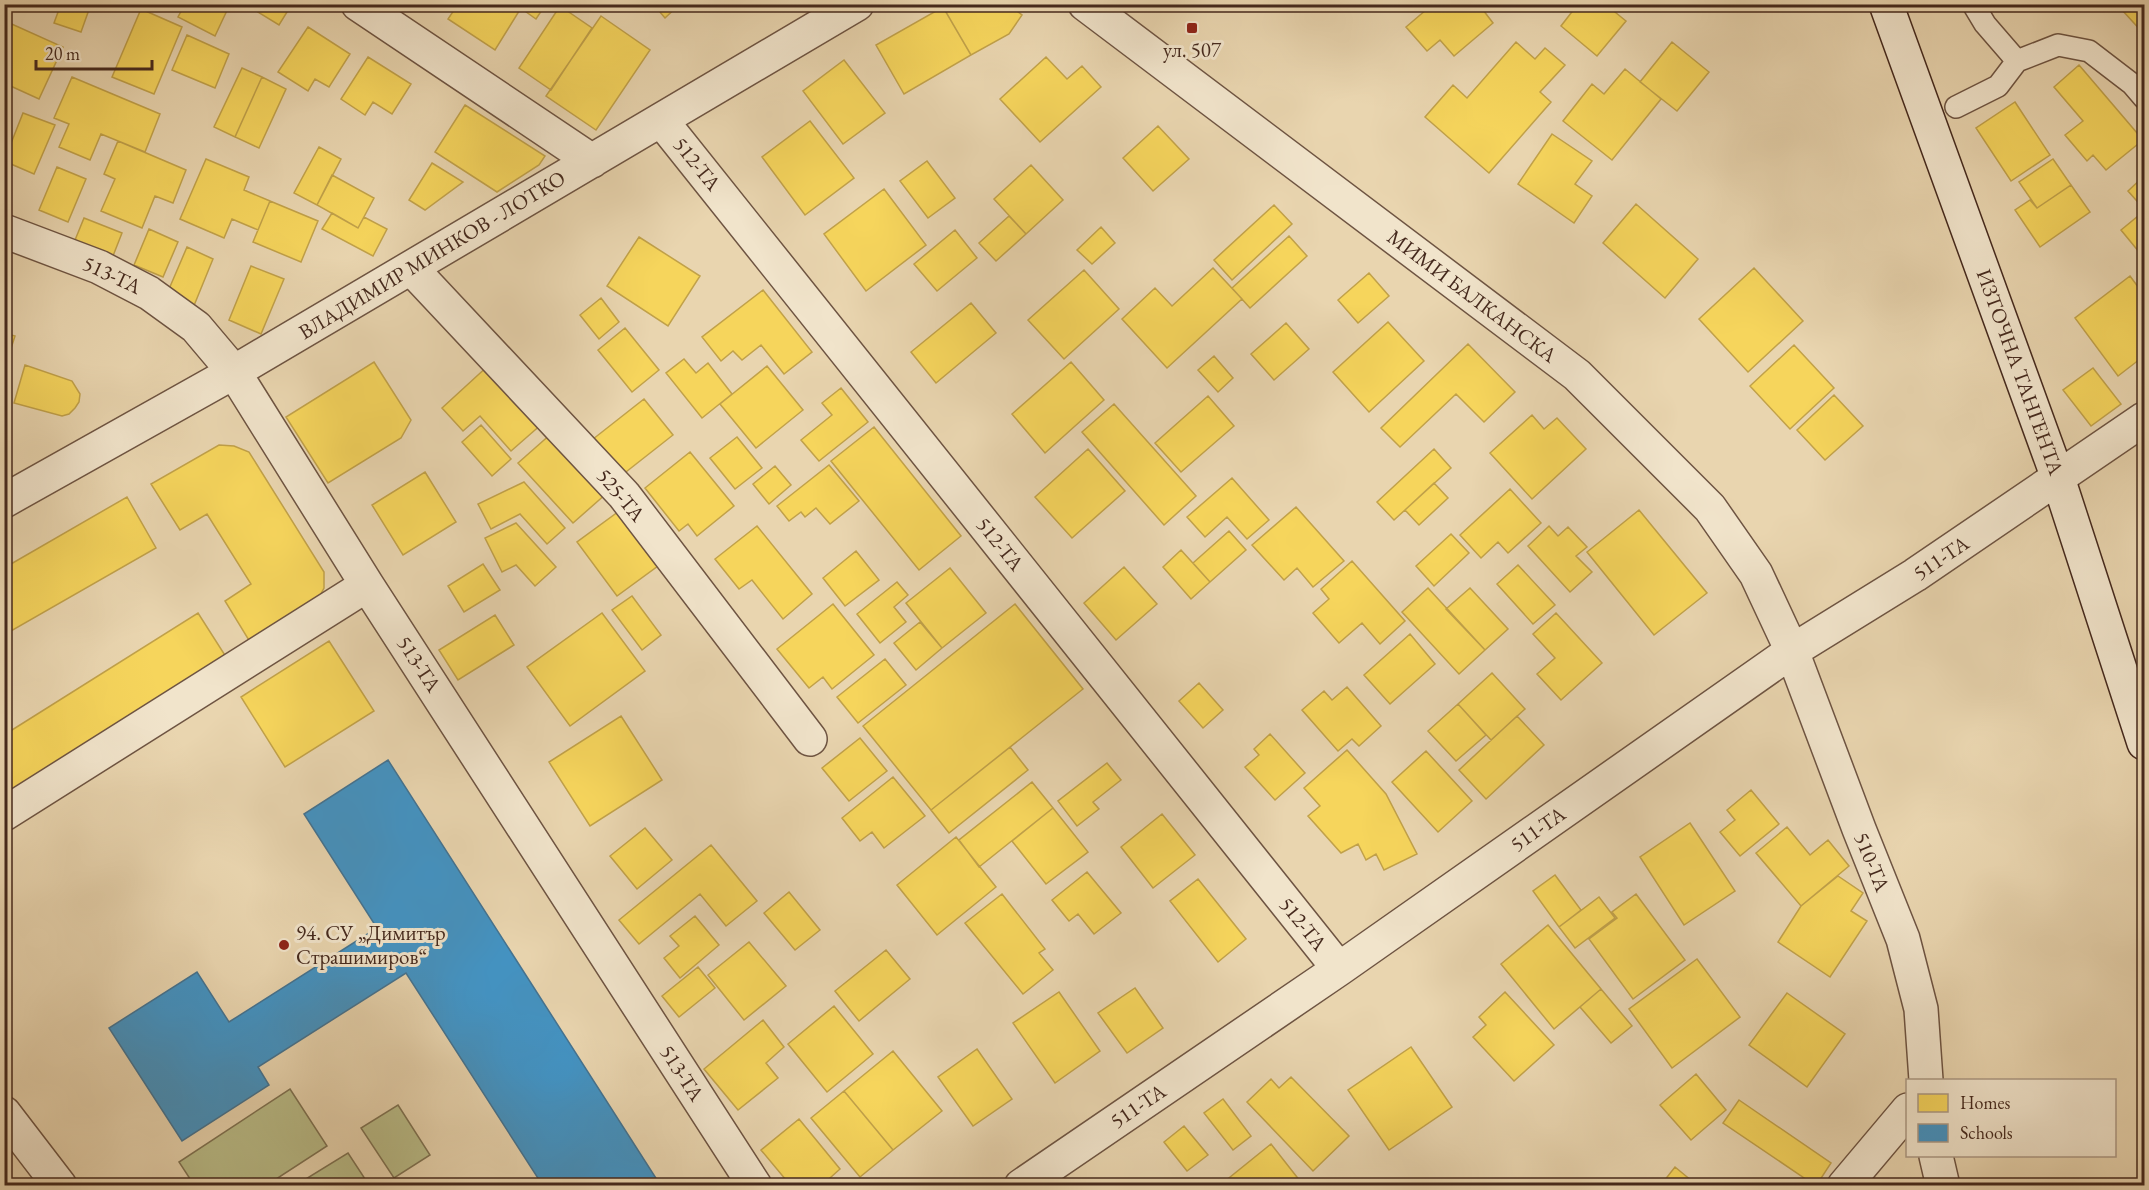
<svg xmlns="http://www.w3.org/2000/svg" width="2149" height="1190" font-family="'EB Garamond',serif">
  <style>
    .green { fill: #b9bc88; stroke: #7f7252; stroke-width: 1.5 }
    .homes { fill: #f6d55c; stroke: #c1a149; stroke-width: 1.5 }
    .schools { fill: #4393c3; stroke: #447391; stroke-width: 1.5 }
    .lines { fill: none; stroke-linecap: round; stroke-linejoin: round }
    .lane-casing { stroke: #6e5442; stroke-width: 24 }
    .street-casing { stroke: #6e5442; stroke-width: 36 }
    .secondary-casing { stroke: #45291d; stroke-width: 36 }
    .lane { stroke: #f1e4cb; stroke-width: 21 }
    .street { stroke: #f1e4cb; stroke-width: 33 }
    .secondary { stroke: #f1e4cb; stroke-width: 33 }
    .poi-dot { fill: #8f2418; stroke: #f1e4cb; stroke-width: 2 }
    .labels { text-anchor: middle; stroke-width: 6; stroke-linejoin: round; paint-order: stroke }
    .poi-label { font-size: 21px; fill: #45291d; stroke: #f1e4cb }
    .street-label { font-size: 21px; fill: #45291d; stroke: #f1e4cb }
  </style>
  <rect width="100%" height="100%" fill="#e9d5af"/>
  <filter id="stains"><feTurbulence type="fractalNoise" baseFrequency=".00333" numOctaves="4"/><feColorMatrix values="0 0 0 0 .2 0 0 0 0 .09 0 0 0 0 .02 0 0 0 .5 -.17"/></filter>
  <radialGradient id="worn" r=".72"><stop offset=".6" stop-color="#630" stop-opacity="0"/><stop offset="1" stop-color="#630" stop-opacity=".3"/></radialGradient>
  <path class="green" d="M290 1089 327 1146 267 1185H194L179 1162Z
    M398 1105 430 1155 394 1178 361 1128Z
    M348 1153 369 1185H296Z"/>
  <path class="homes" d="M61 4H91L81 32 54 23Z
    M185 4H230L215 36 178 17Z
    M245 4H292L279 25Z
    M458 4H515L521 8 495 50 448 19Z
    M515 4H546L536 19Z
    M653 4H680L665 18Z
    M947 4H1008L1022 15 1009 34 971 55 943 7Z
    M1370 4H1384L1377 11Z
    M1433 4H1482L1480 6 1493 23 1454 56 1440 40 1427 51 1406 27Z
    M1578 4H1605L1626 21 1597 56 1561 26Z
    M2127 4H2144V34L2122 10Z
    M560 6 592 28 551 90 519 68Z
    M943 7 971 55 904 94 876 45Z
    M141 9 182 27 154 94 112 77Z
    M601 16 650 50 596 130 546 96Z
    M5 21 63 47 39 99 4 83 8 70 4 68Z
    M308 27 350 54 329 87 315 79 308 91 278 72Z
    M187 35 229 54 215 88 172 70Z
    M1516 42 1535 59 1545 48 1565 65 1540 92 1551 102 1489 173 1425 117 1453 85 1467 98Z
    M1672 42 1709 72 1677 111 1640 82Z
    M368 57 411 84 392 114 373 102 365 115 341 99Z
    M1046 57 1067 79 1082 66 1101 87 1040 142 1000 99Z
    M844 60 885 113 843 144 803 91Z
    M2079 65 2143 140 2106 170 2093 155 2087 161 2065 135 2083 121 2054 87Z
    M242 68 262 77 235 137 214 127Z
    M1625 69 1661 99 1612 160 1563 121 1592 84 1604 94Z
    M72 77 160 114 145 152 101 134 90 160 59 147 69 124 54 118Z
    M262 77 286 89 259 148 235 137Z
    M2015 102 2050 155 2011 181 1976 128Z
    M465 105 545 156 539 165 497 192 435 152Z
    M23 113 55 125 34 174 4 161Z
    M810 121 854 178 805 215 762 157Z
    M1158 126 1189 159 1153 191 1123 158Z
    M1552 134 1592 161 1575 184 1592 196 1574 223 1518 184Z
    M118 141 186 170 173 203 155 196 142 228 101 211 115 179 104 174Z
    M319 147 341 159 317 205 294 193Z
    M206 159 249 177 244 190 270 201 258 230 232 219 224 238 180 219Z
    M2053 159 2071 185 2037 208 2019 182Z
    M927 161 955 198 928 218 900 181Z
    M432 163 463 182 425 210 409 200Z
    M1031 165 1063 200 1026 234 994 199Z
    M57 167 86 179 68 222 39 210Z
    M332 175 374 198 358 228 317 205Z
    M2144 176V209L2128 191Z
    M2071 185 2090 212 2040 247 2015 210 2030 200 2037 208Z
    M884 189 926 245 866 291 824 234Z
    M270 201 318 221 301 262 253 242Z
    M1636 204 1698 259 1665 298 1603 243Z
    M1274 205 1292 224 1232 280 1214 260Z
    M2143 212 2144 214V258L2121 230Z
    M332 213 358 228 364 217 387 229 373 256 322 229Z
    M1009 216 1026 234 996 261 979 243Z
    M84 218 122 233 111 261 73 245Z
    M1101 227 1115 243 1092 264 1077 250Z
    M149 229 178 242 163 277 134 265Z
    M955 230 977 258 937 291 914 264Z
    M1289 236 1307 256 1250 308 1232 288Z
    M639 237 700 276 668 326 607 286Z
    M187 247 213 259 193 308 166 296Z
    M251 266 284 279 261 334 229 320Z
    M1213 268 1242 299 1167 368 1122 319 1155 288 1172 306Z
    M1754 268 1803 321 1748 372 1699 319Z
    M1084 270 1119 309 1064 359 1028 320Z
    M1369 273 1389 296 1358 323 1338 300Z
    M2130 276 2144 295V356L2118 376 2075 318Z
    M763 290 812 352 784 374 761 345 742 360 733 351 721 361 702 337Z
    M601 298 619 322 599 339 580 315Z
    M971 303 996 333 936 383 911 352Z
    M1388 322 1424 361 1369 412 1333 372Z
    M1286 323 1309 349 1274 380 1251 354Z
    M625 328 659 370 632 392 598 350Z
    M4 333 15 336 4 370Z
    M1468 344 1515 392 1484 422 1456 394 1400 447 1381 428Z
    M1794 345 1834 388 1790 429 1750 386Z
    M1214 356 1233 378 1218 392 1198 370Z
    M684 359 696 373 708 363 732 394 702 418 666 373Z
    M374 362 411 420 401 438 328 483 286 417Z
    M1071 362 1104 400 1045 453 1012 414Z
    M490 364 543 423 511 451 480 416 463 431 442 408Z
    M25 365 72 381 80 394 79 402 75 408 69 414 62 416 14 403Z
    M767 366 803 410 756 448 720 404Z
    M2093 368 2121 404 2091 426 2063 390Z
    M841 388 868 422 819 461 801 440 832 415 822 403Z
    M1834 395 1863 426 1825 460 1797 430Z
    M1208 396 1234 426 1181 472 1155 443Z
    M644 399 673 435 617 479 588 443Z
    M1114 404 1196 496 1164 525 1082 432Z
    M1532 415 1544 429 1557 418 1586 449 1532 499 1490 453Z
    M481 425 511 459 492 476 462 442Z
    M874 427 961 536 919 570 831 461Z
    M552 433 607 493 573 523 518 463Z
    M737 437 762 468 735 489 710 458Z
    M219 445 234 446 249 452 324 572V588L317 601 250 642 225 601 251 584 207 514 180 530 151 484Z
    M1088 449 1125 491 1072 538 1035 497Z
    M1434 449 1451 468 1394 520 1377 502Z
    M690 452 734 506 697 536 688 524 679 531 645 488Z
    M829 465 859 501 830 524 816 508 805 517 801 512 789 521 777 506Z
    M775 466 791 485 769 504 753 484Z
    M425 472 456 522 403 555 372 505Z
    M1232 478 1269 520 1247 539 1227 517 1205 537 1187 517Z
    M524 482 565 528 547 544 520 514 491 529 478 504Z
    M1434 483 1448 498 1419 525 1405 510Z
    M1510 489 1541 523 1508 553 1498 542 1481 558 1460 535Z
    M127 497 156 548 4 635V568Z
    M1296 507 1344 561 1313 587 1297 568 1284 580 1252 545Z
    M622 509 662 563 617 596 577 542Z
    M1639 510 1707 593 1654 635 1587 552Z
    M516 523 556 567 535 586 516 565 502 572 485 538Z
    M757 526 812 594 783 619 752 580 739 589 715 559Z
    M1549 526 1558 536 1568 527 1587 547 1576 556 1592 572 1570 592 1528 546Z
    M1229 531 1246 550 1210 582 1193 563Z
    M1451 534 1469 553 1434 586 1416 566Z
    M1181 550 1210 582 1191 599 1163 567Z
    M856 551 879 580 845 606 823 578Z
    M1352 561 1405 621 1380 644 1362 623 1339 643 1313 613 1329 599 1321 589Z
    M483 564 500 590 464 612 448 586Z
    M1518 565 1555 605 1533 624 1497 584Z
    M1124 567 1157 604 1116 640 1084 603Z
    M950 568 986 613 942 648 906 603Z
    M897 582 908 595 894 607 906 622 880 643 857 614Z
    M1428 588 1485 650 1459 674 1402 612Z
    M1470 588 1508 629 1485 650 1446 609Z
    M632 596 661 635 642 650 612 610Z
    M833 604 874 655 832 689 823 677 809 688 777 649Z
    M1015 604 1083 689 931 810 863 726Z
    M198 613 228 660 4 800V735Z
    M602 613 645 671 570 726 527 667Z
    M1556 613 1602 663 1561 700 1537 674 1555 658 1533 634Z
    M495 615 514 645 458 680 439 650Z
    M920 622 942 648 916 670 894 643Z
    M1410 634 1435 664 1390 704 1364 675Z
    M329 641 374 711 285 767 241 697Z
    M885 659 906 685 858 723 837 697Z
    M1492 673 1525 709 1491 740 1458 704Z
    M1199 683 1223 710 1203 728 1179 701Z
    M1347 687 1381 726 1359 746 1352 739 1338 751 1302 710 1324 691 1332 700Z
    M1458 704 1486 735 1456 761 1428 731Z
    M621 716 662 780 590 826 549 762Z
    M1517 716 1544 745 1486 799 1459 770Z
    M1270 734 1305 773 1275 800 1245 767 1259 755 1254 749Z
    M860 738 887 771 849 801 822 768Z
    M1010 747 1028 770 949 833 931 810Z
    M1347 750 1386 794 1417 854 1384 870 1376 854 1366 860 1358 844 1341 853 1308 816 1320 806 1304 788Z
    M1426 751 1472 801 1438 832 1392 782Z
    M1107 763 1121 780 1093 802 1099 809 1077 826 1058 801Z
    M893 777 925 816 884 848 872 832 860 841 842 818Z
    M1032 782 1053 808 979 867 959 840Z
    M1751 790 1779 824 1740 856 1720 832 1735 820 1727 810Z
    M1053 808 1088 852 1046 884 1012 841Z
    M1162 814 1195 855 1153 888 1121 847Z
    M1690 823 1735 891 1684 925 1640 857Z
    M1787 827 1810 855 1828 840 1849 866 1801 906 1756 853Z
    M645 828 672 860 637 889 610 856Z
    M956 837 996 887 937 935 897 885Z
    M711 845 757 901 726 926 700 894 639 944 619 920Z
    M1087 872 1121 913 1094 934 1078 914 1069 921 1052 900Z
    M1555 875 1581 910 1559 927 1533 891Z
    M1838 876 1863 893 1851 911 1867 921 1830 977 1778 942 1801 906Z
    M1198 879 1246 939 1218 962 1170 901Z
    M789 892 820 930 795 950 764 913Z
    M1002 894 1045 949 1039 953 1053 970 1023 994 965 923Z
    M1636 894 1685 960 1633 999 1589 939 1617 918 1612 912Z
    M1599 897 1615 918 1575 948 1559 927Z
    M695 916 719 945 680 978 664 958 679 946 670 936Z
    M1548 925 1601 989 1554 1029 1501 964Z
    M749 942 786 986 744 1020 708 975Z
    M886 950 910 979 859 1021 835 991Z
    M1697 959 1740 1017 1672 1068 1629 1009Z
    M698 967 715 988 679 1017 662 996Z
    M1135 988 1163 1028 1127 1053 1098 1013Z
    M1601 989 1632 1026 1611 1043 1580 1007Z
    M1059 992 1100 1051 1055 1083 1013 1023Z
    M1505 992 1554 1045 1514 1081 1473 1037 1486 1025 1479 1017Z
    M1787 993 1845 1034 1807 1087 1749 1045Z
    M834 1006 873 1054 827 1092 788 1044Z
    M763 1020 784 1047 766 1063 778 1078 738 1110 704 1069Z
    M1411 1047 1452 1107 1389 1150 1348 1090Z
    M977 1049 1012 1099 973 1126 938 1077Z
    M893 1051 942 1111 893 1150 844 1091Z
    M1696 1074 1726 1110 1691 1140 1660 1105Z
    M1291 1077 1349 1136 1313 1171 1247 1102 1271 1079 1279 1088Z
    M844 1091 893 1150 860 1177 811 1118Z
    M1223 1099 1251 1136 1233 1150 1204 1113Z
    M1739 1100 1831 1163 1816 1186 1723 1123Z
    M799 1119 840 1169 821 1186H791L761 1150Z
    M1184 1126 1208 1155 1187 1171 1164 1142Z
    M1271 1144 1304 1186H1219Z
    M1675 1167 1698 1186H1660Z"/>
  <path class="schools" d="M388 760 661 1186H543L406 973 258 1067 269 1085 182 1141 109 1028 197 972 229 1022 377 928 304 814Z"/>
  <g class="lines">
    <g class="lane-casing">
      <path id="lane" d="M1973 4 1985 24 2017 61 2058 45 2089 51 2132 84 2144 98
        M1956 107 1998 86 2017 61"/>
    </g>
    <g class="street-casing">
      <path id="street" d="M358 4 592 161
        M1085 4 1577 375 1710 508 1756 574 1792 651 1859 829 1903 939 1921 1009 1926 1080
        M661 120 1339 969
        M4 231 99 267 149 293 196 327 234 372 367 585 755 1186
        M411 268 624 495 810 739
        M4 501 234 372 857 4
        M4 814 367 585
        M4 1113 60 1186
        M1936 1156 1943 1186
        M1021 1186 1339 969 1792 651 1915 575 2144 419
        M1844 1186 1908 1110"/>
    </g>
    <g class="secondary-casing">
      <path id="secondary" d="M1886 4 2058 478 2144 743"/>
    </g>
    <use href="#lane" class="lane"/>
    <use href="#street" class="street"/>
    <use href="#secondary" class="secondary"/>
  </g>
  <g class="poi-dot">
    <rect x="1186" y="22" width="12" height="12" rx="3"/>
    <circle cx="284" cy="945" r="6"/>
  </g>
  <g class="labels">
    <g class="poi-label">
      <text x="1192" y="57">ул. 507</text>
      <text x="296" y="940" text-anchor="start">94. СУ „Димитър<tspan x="296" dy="24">Страшимиров“</tspan></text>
    </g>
    <g class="street-label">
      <text transform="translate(697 164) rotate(51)" y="7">512-ТА</text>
      <text transform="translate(432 255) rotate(-31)" y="7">ВЛАДИМИР МИНКОВ - ЛОТКО</text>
      <text transform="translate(112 275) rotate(25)" y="7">513-ТА</text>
      <text transform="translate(1472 296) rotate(37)" y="7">МИМИ БАЛКАНСКА</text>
      <text transform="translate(2020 372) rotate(70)" y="7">ИЗТОЧНА ТАНГЕНТА</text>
      <text transform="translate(621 495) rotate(50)" y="7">525-ТА</text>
      <text transform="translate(1000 544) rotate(51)" y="7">512-ТА</text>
      <text transform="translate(1941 558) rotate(-34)" y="7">511-ТА</text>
      <text transform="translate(419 664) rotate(57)" y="7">513-ТА</text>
      <text transform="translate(1538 829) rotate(-35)" y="7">511-ТА</text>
      <text transform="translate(1872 862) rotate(68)" y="7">510-ТА</text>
      <text transform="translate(1303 924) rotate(51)" y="7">512-ТА</text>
      <text transform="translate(682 1073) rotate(57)" y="7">513-ТА</text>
      <text transform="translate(1138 1106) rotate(-34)" y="7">511-ТА</text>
    </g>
  </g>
  <rect width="2149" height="1190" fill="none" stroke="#e9d5af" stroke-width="24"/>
  <rect x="6" y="6" width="2137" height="1178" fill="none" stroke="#45291d" stroke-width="3"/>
  <rect x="12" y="12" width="2125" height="1166" fill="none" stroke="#45291d" stroke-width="1.5"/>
  <rect x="1906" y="1079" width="210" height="78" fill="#f1e4cb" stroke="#ac9985" stroke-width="1.5"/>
  <rect x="1918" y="1094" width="30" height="18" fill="#f6d55c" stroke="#ac9985" stroke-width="1.5"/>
  <text x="1960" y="1109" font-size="18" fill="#45291d">Homes</text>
  <rect x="1918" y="1124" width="30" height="18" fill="#4393c3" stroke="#ac9985" stroke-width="1.5"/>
  <text x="1960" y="1139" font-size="18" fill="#45291d">Schools</text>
  <path d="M36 60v9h116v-9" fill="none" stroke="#45291d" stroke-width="3"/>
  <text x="45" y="60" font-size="18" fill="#45291d" stroke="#f1e4cb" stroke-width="4.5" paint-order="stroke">20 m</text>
  <rect width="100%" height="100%" filter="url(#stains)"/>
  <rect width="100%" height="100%" fill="url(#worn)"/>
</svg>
